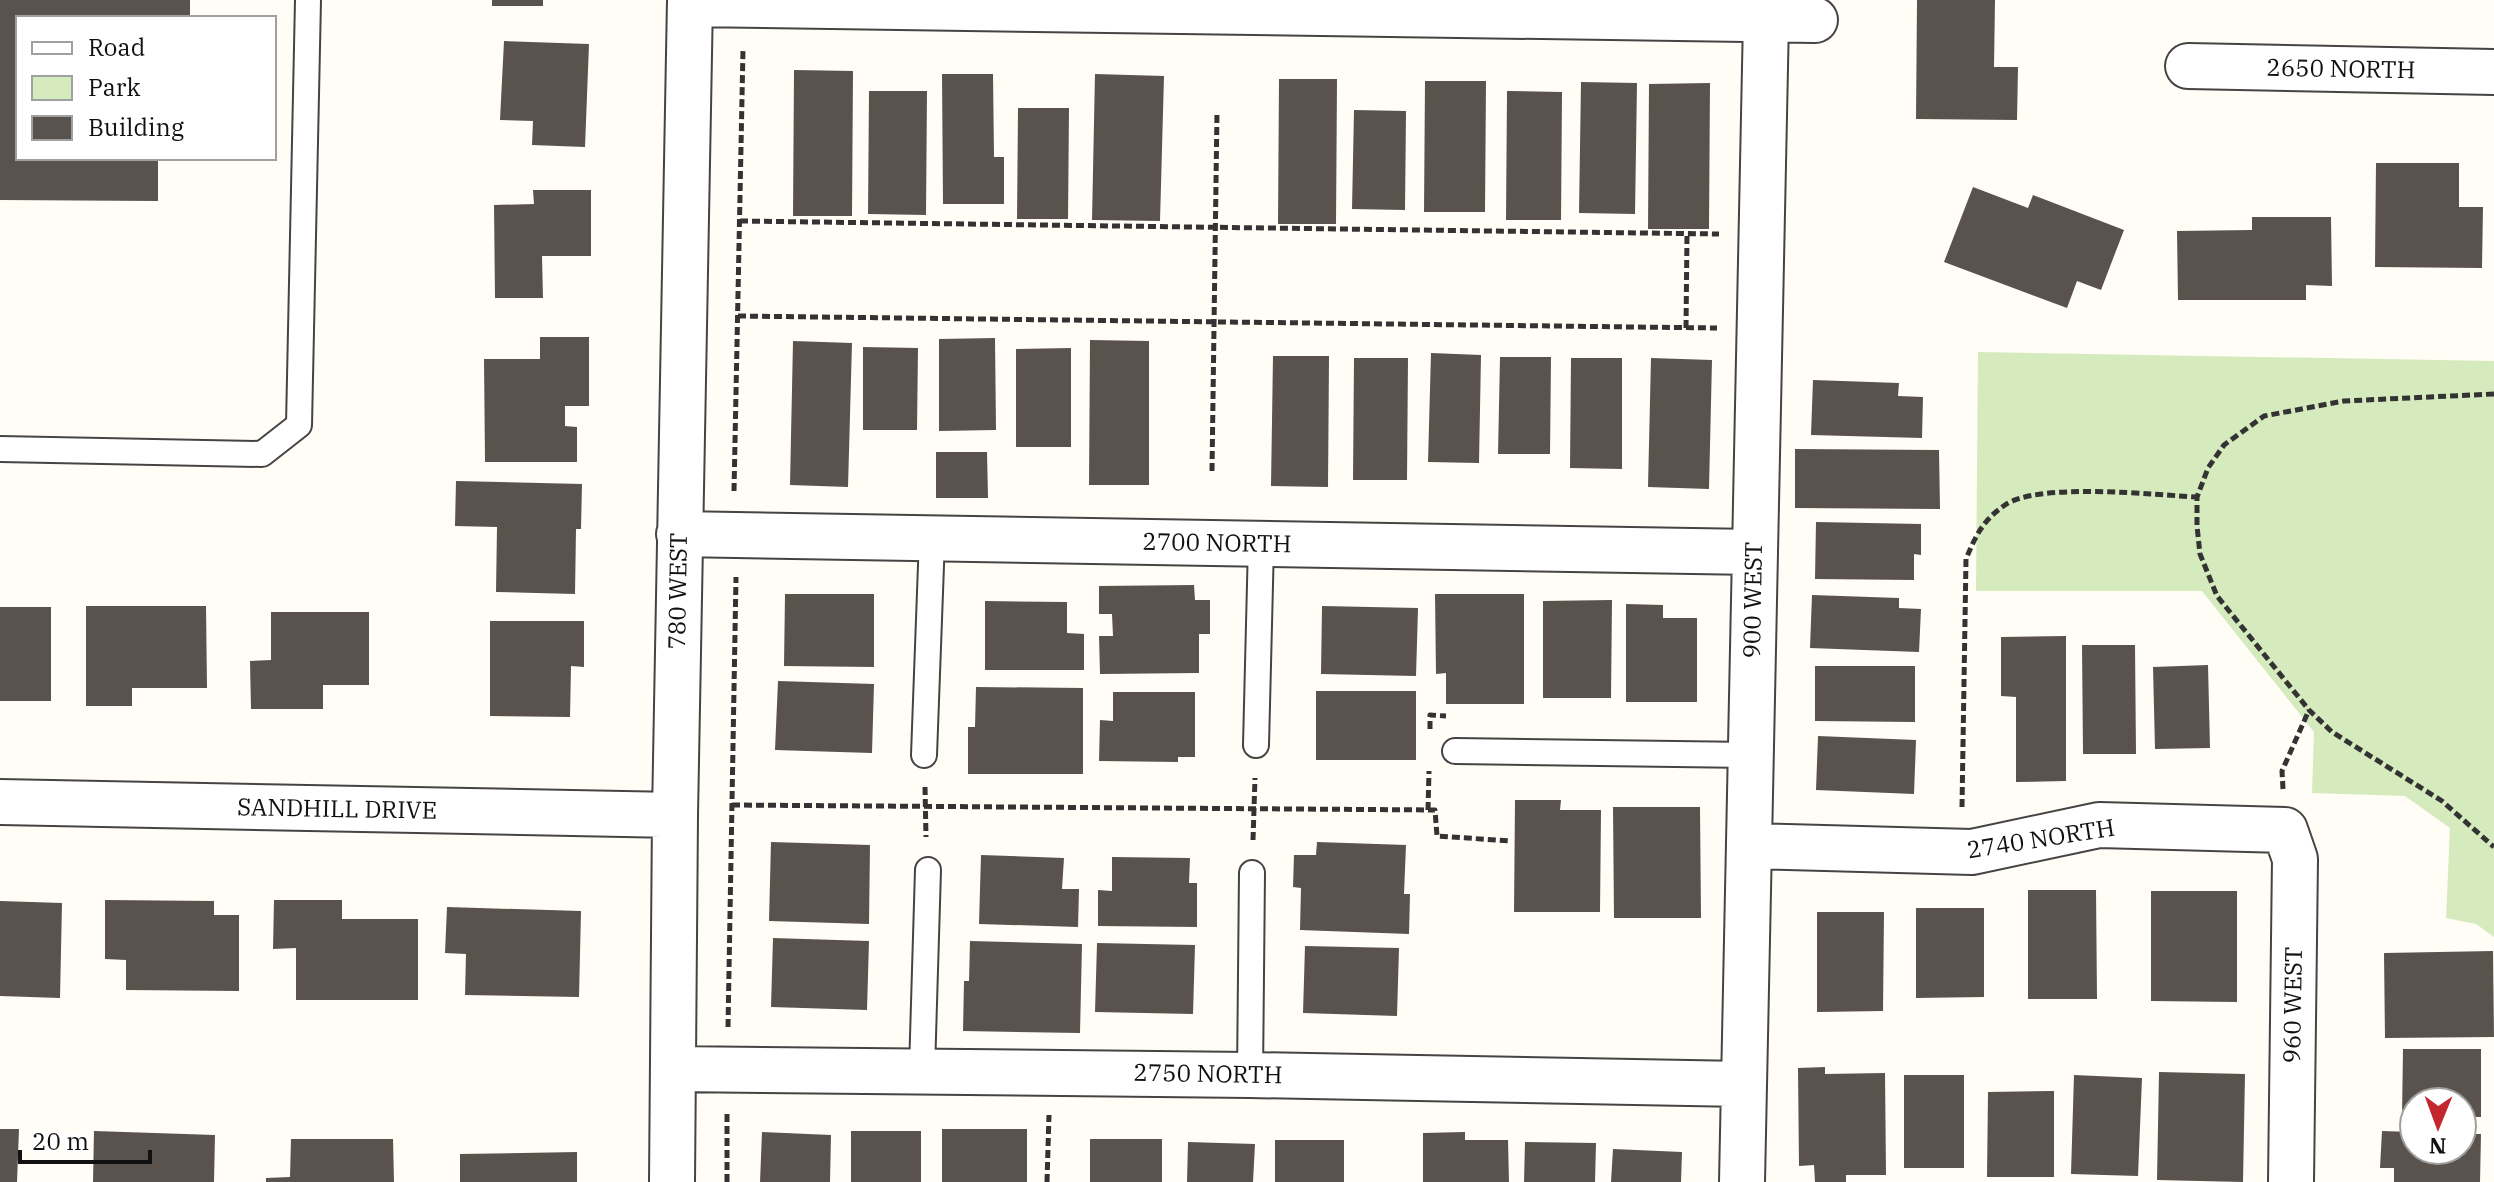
<svg xmlns="http://www.w3.org/2000/svg" width="2494" height="1182" font-family="'IBM Plex Serif',serif">
  <style>
    .green { fill: #d5ebbd }
    .building { fill: #5a524d }
    .lines { fill: none; stroke-linecap: round; stroke-linejoin: round }
    .lane-casing { stroke: #444; stroke-width: 28 }
    .street-casing { stroke: #444; stroke-width: 48 }
    .path { stroke: #333; stroke-width: 5; stroke-dasharray: 8 4; stroke-linecap: butt }
    .lane { stroke: #fff; stroke-width: 24 }
    .street { stroke: #fff; stroke-width: 44 }
    .labels { text-anchor: middle; stroke-width: 8; stroke-linejoin: round; paint-order: stroke }
    .street-label { font-size: 24px; fill: #111; stroke: #fff }
  </style>
  <rect width="100%" height="100%" fill="#fffdf5"/>
  <path class="green" d="M1978 352 2494 361V937L2476 924 2446 918 2450 828 2405 796 2312 793 2314 732 2202 591H1976Z"/>
  <path class="building" d="M0 0H190V15H159V18H18V158H158V201L0 200Z
    M492 0H543V6H492Z
    M1917 0H1995L1994 67H2018L2017 120 1916 119Z
    M504 41 589 44 585 147 532 145 533 121 500 120Z
    M794 70 853 71 852 216H793Z
    M942 74H993L994 157H1004V204H943Z
    M1095 74 1164 76 1160 221 1092 220Z
    M1279 79H1337L1336 224H1278Z
    M1425 81H1486L1485 212H1424Z
    M1581 82 1637 83 1635 214 1579 213Z
    M1710 83 1709 229H1648L1649 84Z
    M869 91H927L926 215 868 214Z
    M1507 91 1562 92 1561 220H1506Z
    M1018 108H1069L1068 219H1017Z
    M1354 110 1406 111 1405 210 1352 209Z
    M2376 163H2459V207H2483L2482 268 2375 267Z
    M1973 187 2028 208 2033 195 2124 230 2101 290 2077 281 2067 308 1944 262Z
    M533 190H591V256H542L543 298H495L494 205 534 204Z
    M2252 217H2331L2332 286 2306 285V300H2178L2177 231 2252 230Z
    M540 337H589V406H565V426L577 427V462H485L484 359H540Z
    M995 338 996 430 939 431V339Z
    M1090 340 1149 341V485H1089Z
    M793 341 852 343 848 487 790 485Z
    M863 347 918 348 917 430H863Z
    M1071 348V447H1016V349Z
    M1431 353 1481 355 1479 463 1428 462Z
    M1273 356H1329L1328 487 1271 486Z
    M1500 357H1551L1550 454H1498Z
    M1354 358H1408L1407 480H1353Z
    M1571 358H1622V469L1570 468Z
    M1651 358 1712 360 1709 489 1648 487Z
    M1813 380 1899 383 1898 396 1923 397 1922 438 1811 435Z
    M1795 449 1939 450 1940 509 1795 508Z
    M936 452H987L988 498H936Z
    M456 481 582 484 581 529H576L575 594 496 592 497 527 455 526Z
    M1816 522 1921 524V555L1914 554V580L1815 579Z
    M1194 585 1195 600H1210V634H1199V673L1100 674 1099 636H1113L1112 614H1099V586Z
    M785 594H874V667L784 666Z
    M1435 594H1524V704H1446V673L1436 674Z
    M1812 595 1899 598V608L1921 609 1919 652 1810 648Z
    M1612 600 1611 698H1543V601Z
    M985 601 1067 602V633L1084 634V670H985Z
    M1626 604 1663 605V618H1697V702H1626Z
    M86 606H206L207 688H132V706H86Z
    M1322 606 1418 608 1416 676 1321 674Z
    M0 607H51V701H0Z
    M271 612H369V685H323V709H251L250 661 271 660Z
    M490 621H584V667L571 666 570 717 490 716Z
    M2066 636V781L2016 782V697L2001 696V637Z
    M2082 645H2135L2136 754H2083Z
    M2208 665 2210 748 2155 749 2153 667Z
    M1815 666H1915V722L1815 721Z
    M778 681 874 684 872 753 775 750Z
    M976 687 1083 688V774H968V727H975Z
    M1316 691H1416V760H1316Z
    M1113 692H1195V757H1178V762L1099 761 1100 720 1113 721Z
    M1818 736 1916 740 1914 794 1816 790Z
    M1515 800H1561L1560 810H1601L1600 912H1514Z
    M1613 807H1700L1701 918H1614Z
    M771 842 870 845 869 924 769 921Z
    M1317 842 1406 845 1404 894H1410L1409 934 1300 930 1301 888 1293 887 1294 855H1316Z
    M981 855 1064 858 1062 889H1079L1078 927 979 924Z
    M1112 857 1190 858 1189 883H1197V927L1098 926V890L1112 891Z
    M2028 890H2096L2097 999H2028Z
    M2151 891H2237V1002L2151 1001Z
    M105 900 214 901V915H239V991L126 990V960L105 959Z
    M274 900H342V919H418V1000H296V948L273 949Z
    M0 901 62 903 60 998 0 996Z
    M447 907 581 911 579 997 465 995 466 954 445 953Z
    M1916 908H1984V997L1916 998Z
    M1817 912H1884L1883 1011 1817 1012Z
    M773 938 869 941 867 1010 771 1007Z
    M970 941 1082 944 1080 1033 963 1031 964 981H969Z
    M1097 943 1195 945 1193 1014 1095 1012Z
    M1305 946 1399 948 1397 1016 1303 1013Z
    M2493 951 2494 1037 2385 1038 2384 953Z
    M2403 1049H2481V1117H2462V1102H2414V1116H2402Z
    M1825 1067V1074L1885 1073 1886 1175H1846V1182H1815L1814 1165 1799 1166 1798 1068Z
    M2159 1072 2245 1074 2243 1182 2157 1180Z
    M1904 1075H1964V1168H1904Z
    M2074 1075 2142 1078 2138 1176 2071 1174Z
    M2054 1091V1177H1987L1988 1092Z
    M0 1129H19L17 1182H0Z
    M942 1129H1027V1182H942Z
    M94 1131 215 1135 214 1182H93Z
    M851 1131H921V1182H851Z
    M2382 1131 2414 1132V1150H2462V1134H2481L2480 1182H2394V1168H2380Z
    M762 1132 831 1135 830 1182H760Z
    M1465 1132V1140H1508L1509 1182H1423V1133Z
    M291 1139H393L394 1182H266V1178L290 1177Z
    M1090 1139H1162V1182H1090Z
    M1275 1140H1344V1182H1275Z
    M1188 1142 1255 1144 1253 1182H1187Z
    M1525 1142 1596 1143 1595 1182H1524Z
    M1613 1149 1682 1152 1681 1182H1611Z
    M577 1152V1182H460V1154Z"/>
  <g class="lines">
    <g class="lane-casing">
      <path id="lane" d="M0 449 262 454 299 425 308 0
        M1256 745 1261 544
        M1455 751 1751 755
        M924 755 932 538
        M922 1070 928 870
        M1250 1075 1252 873"/>
    </g>
    <g class="street-casing">
      <path id="street" d="M690 4 1815 20
        M2188 66 2494 72
        M679 534 1754 552
        M0 802 675 815
        M1749 846 1972 852 2099 825 2285 830 2295 859 2291 1182
        M673 1069 1250 1075 1743 1084
        M672 1182 675 815 690 0
        M1742 1182 1766 19"/>
    </g>
    <path class="path" d="M740 221 1719 234
      M738 316 1717 328
      M1686 328 1687 234
      M2494 394 2344 401 2264 416 2224 445 2208 468 2197 497V526L2200 554 2217 596 2309 710 2332 732 2442 801 2494 847
      M1212 471 1217 111
      M734 491 743 49
      M1430 729V715L1446 716
      M925 787 926 837
      M2283 789 2282 771 2309 710
      M732 805 1435 810 1437 836 1511 841
      M1962 807 1966 559C1976 535 1983 520 2005 505 2038 482 2155 495 2197 497
      M1428 810 1429 771
      M1253 840 1255 778
      M728 1027 736 577
      M727 1182V1113
      M1047 1182 1049 1115"/>
    <use href="#lane" class="lane"/>
    <use href="#street" class="street"/>
  </g>
  <g class="labels">
    <g class="street-label">
      <text transform="translate(2341 69) rotate(1)" y="8">2650 NORTH</text>
      <text transform="translate(1217 543) rotate(1)" y="8">2700 NORTH</text>
      <text transform="translate(678 591) rotate(-89)" y="8">780 WEST</text>
      <text transform="translate(1753 600) rotate(-89)" y="8">900 WEST</text>
      <text transform="translate(337 809) rotate(1)" y="8">SANDHILL DRIVE</text>
      <text transform="translate(2041 839) rotate(-9)" y="8">2740 NORTH</text>
      <text transform="translate(2293 1005) rotate(-89)" y="8">960 WEST</text>
      <text transform="translate(1208 1074) rotate(1)" y="8">2750 NORTH</text>
    </g>
  </g>
  <rect x="16" y="16" width="260" height="144" fill="#ffffff" stroke="#a0a0a0" stroke-width="2"/>
  <rect x="32" y="42" width="40" height="12" fill="#ffffff" stroke="#a0a0a0" stroke-width="2"/>
  <text x="88" y="56" font-size="24" fill="#111111">Road</text>
  <rect x="32" y="76" width="40" height="24" fill="#d5ebbd" stroke="#a0a0a0" stroke-width="2"/>
  <text x="88" y="96" font-size="24" fill="#111111">Park</text>
  <rect x="32" y="116" width="40" height="24" fill="#5a524d" stroke="#a0a0a0" stroke-width="2"/>
  <text x="88" y="136" font-size="24" fill="#111111">Building</text>
  <g transform="translate(2438 1126) rotate(181)"><circle r="38" fill="#ffffff" stroke="#a0a0a0" stroke-width="2"/>
  <path d="M0-6L14 30L0 20L-14 30Z" fill="#c4262e"/>
  <text y="-12" font-size="22" font-weight="bold" text-anchor="middle" fill="#111111">N</text>
  </g>
  <path d="M20 1150v12h130v-12" fill="none" stroke="#111111" stroke-width="4"/>
  <text x="32" y="1150" font-size="24" fill="#111111" stroke="#ffffff" stroke-width="6" paint-order="stroke">20 m</text>
</svg>
